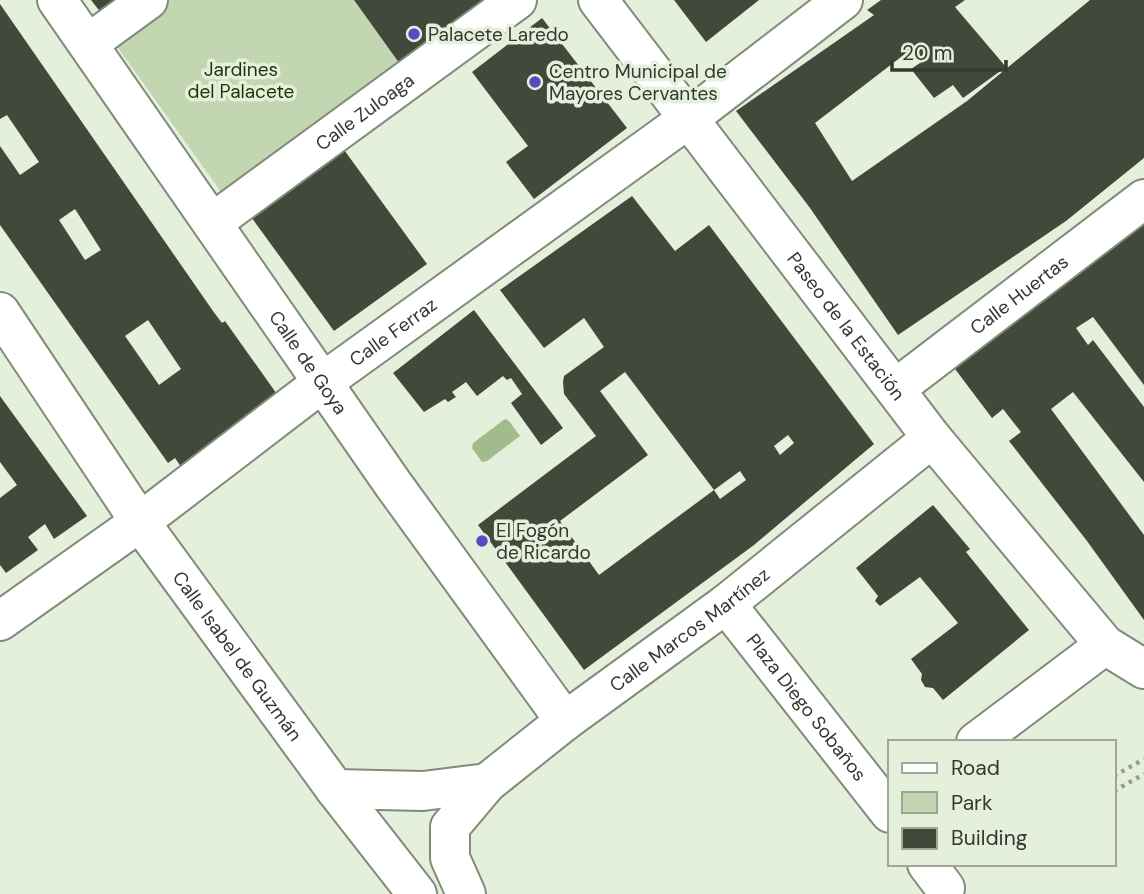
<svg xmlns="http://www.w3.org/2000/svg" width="1144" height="894" font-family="'DM Sans',sans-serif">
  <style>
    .green { fill: #c2d7b1 }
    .water { fill: #a1bc8a }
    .building { fill: #414a3a; fill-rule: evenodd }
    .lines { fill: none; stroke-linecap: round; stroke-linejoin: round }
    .street-casing { stroke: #818b79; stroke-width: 42 }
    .path { stroke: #969e8f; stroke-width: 4.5; stroke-dasharray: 3.5 5; stroke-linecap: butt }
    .street { stroke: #fff; stroke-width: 38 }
    .poi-dot { fill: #554bc2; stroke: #e4efdc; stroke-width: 2.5 }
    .labels { text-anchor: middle; stroke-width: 7; stroke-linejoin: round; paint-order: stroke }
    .poi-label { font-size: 19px; fill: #343830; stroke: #e4efdc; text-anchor: start }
    .park-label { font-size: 19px; fill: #1d3500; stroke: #e4efdc }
    .street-label { font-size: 19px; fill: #343830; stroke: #e4efdc }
  </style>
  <rect width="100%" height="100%" fill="#e4efdc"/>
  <path class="green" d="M163 0H354L402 67 221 192 111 38Z"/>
  <path class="water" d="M505 419 509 421 520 436 487 461 482 462 472 448 473 443Z"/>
  <path class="building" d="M91 0H120L102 14Z
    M354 0H496L402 67Z
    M674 0H759L706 42Z
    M881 0H965L955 7 1006 67 963 98 953 85 934 98 911 69 923 61 914 47 815 123 852 181 967 101 1090 0H1144V158L1066 221 898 335 810 208 736 111 874 15 867 10Z
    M0 4 213 311 222 323 225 321 279 397 186 474 175 458 168 463 0 225V146L20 175 39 162 7 115 0 119ZM75 209 101 250 85 260 59 220ZM148 320 181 369 159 385 125 336Z
    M542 18 627 128 534 199 506 162 528 146 472 72Z
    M342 147 427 264 334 331 249 214Z
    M632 196 675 251 709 225 874 444 754 545 584 670 478 525 596 436 564 394 563 382 564 376 604 347 584 318 544 348 500 290ZM625 372 714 490 599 575 560 521 648 455 600 391ZM788 435 794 443 780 455 774 446ZM740 471 746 480 720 499 714 490Z
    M1144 221V385L1093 317 1076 328 1088 345 1093 340 1144 407V482L1073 392 1051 409 1144 535V620L1087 541 1009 441 1021 432 1003 409 992 418 952 365Z
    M474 310 563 428 541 445 511 403 522 394 511 378 507 380 503 376 477 396 466 382 452 392 456 397 448 402 445 399 424 412 393 373Z
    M0 396 87 516 54 539 45 524 28 537 38 550 6 573 0 565V498L17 485 0 462Z
    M933 505 970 549 966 552 1029 630 943 700 933 688 925 687 921 680 922 674 911 659 958 623 920 577 880 606 875 601 878 596 856 568Z"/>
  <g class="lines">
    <g class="street-casing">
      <g id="street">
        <path id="s1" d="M57 0 393 484 565 721"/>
        <path id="s2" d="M598 0 932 438 1105 645 1144 669"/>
        <path d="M89 43 148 0"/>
        <path id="s3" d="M212 223 517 0"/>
        <path id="s4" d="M0 312 140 522 335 789 417 894"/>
        <path id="s5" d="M895 389 1144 199"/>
        <path id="s6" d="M726 604 890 813"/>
        <path id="s7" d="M0 621 140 522 323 382 688 119 843 0"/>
        <path d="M976 742 1105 645"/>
        <path d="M335 789 423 791 487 783"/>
        <path d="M927 864 945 888"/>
        <path id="s8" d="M466 894 450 858V827L487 783 565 721 726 604 932 438"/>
      </g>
    </g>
    <path class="path" d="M1114 776 1144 759
      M1114 791 1144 774"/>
    <use href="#street" class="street"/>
  </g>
  <g class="poi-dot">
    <circle cx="414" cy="34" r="7"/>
    <circle cx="535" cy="82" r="7"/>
    <circle cx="482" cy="541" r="7"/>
  </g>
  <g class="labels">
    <g class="poi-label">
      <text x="428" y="41">Palacete Laredo</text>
      <text x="549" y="78">Centro Municipal de<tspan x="549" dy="22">Mayores Cervantes</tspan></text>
      <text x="496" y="537">El Fogón<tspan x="496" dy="22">de Ricardo</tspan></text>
    </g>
    <g class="park-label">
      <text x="241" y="76">Jardines<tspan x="241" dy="22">del Palacete</tspan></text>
    </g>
    <g class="street-label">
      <text dy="7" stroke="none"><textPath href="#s3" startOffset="189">Calle Zuloaga</textPath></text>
      <text dy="7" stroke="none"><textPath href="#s5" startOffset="156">Calle Huertas</textPath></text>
      <text dy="7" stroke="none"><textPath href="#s2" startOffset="410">Paseo de la Estación</textPath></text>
      <text dy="7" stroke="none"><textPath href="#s7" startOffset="488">Calle Ferraz</textPath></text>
      <text dy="7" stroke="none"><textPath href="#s1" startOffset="441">Calle de Goya</textPath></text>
      <text dy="7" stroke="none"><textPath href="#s8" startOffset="382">Calle Marcos Martínez</textPath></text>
      <text dy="7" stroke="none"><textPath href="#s4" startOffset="418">Calle Isabel de Guzmán</textPath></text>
      <text dy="7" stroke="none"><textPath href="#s6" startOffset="131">Plaza Diego Sobaños</textPath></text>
    </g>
  </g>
  <rect x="888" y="740" width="228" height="126" fill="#e4efdc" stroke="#9ea697" stroke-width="2"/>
  <rect x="902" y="763" width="35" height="10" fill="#ffffff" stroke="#9ea697" stroke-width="2"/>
  <text x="951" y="775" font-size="21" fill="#343830">Road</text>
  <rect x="902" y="792" width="35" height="21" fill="#c2d7b1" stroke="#9ea697" stroke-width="2"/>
  <text x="951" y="810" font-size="21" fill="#343830">Park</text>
  <rect x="902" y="828" width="35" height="21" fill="#414a3a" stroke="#9ea697" stroke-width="2"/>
  <text x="951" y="845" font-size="21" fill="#343830">Building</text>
  <path d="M892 60v10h114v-10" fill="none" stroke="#343830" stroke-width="3.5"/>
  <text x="902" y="60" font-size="21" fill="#343830" stroke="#e4efdc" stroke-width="5" paint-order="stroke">20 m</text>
</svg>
